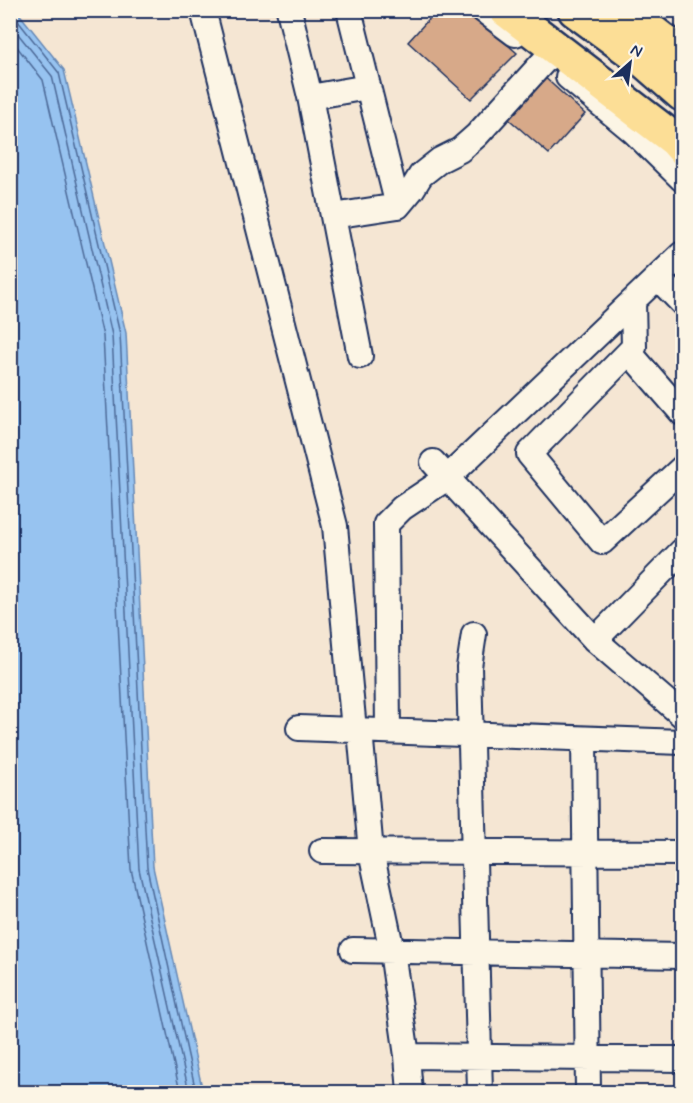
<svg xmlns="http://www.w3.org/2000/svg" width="693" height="1103" font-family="Mynerve,sans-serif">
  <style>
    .water { fill: #97c3f0; stroke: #6588b6; stroke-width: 1.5 }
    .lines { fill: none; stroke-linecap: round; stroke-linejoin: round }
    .shore { stroke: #4d6a98; stroke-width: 1.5 }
    .building { fill: #d7a989; stroke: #1b2f5e; stroke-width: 1.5 }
    .minor-casing { stroke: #1b2f5e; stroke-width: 28 }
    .highway-casing { stroke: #1b2f5e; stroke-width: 38 }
    .minor { stroke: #fcf5e5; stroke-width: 24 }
    .highway { stroke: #fcde96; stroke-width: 33 }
  </style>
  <rect width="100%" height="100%" fill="#f5e6d3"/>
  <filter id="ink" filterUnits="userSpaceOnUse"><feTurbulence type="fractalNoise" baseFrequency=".0167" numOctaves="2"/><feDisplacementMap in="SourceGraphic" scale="12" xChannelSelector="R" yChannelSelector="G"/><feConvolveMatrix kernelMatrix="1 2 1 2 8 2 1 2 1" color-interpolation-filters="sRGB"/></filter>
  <g filter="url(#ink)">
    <path class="water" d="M10 11H17L64 70 126 333 153 867 203 1092H11Z"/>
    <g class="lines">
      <path class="shore" d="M13 10 14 16 59 73 120 334 147 868 196 1092
        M10 24 52 76 112 335 139 869 189 1092
        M10 38 43 80 103 336 131 869 180 1092"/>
    </g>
    <path class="building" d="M437 10H468L517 53 471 99 408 42Z
      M541 74 585 114 549 154 504 115Z"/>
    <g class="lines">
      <g class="minor-casing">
        <path id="minor" d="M203 10 335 526 354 730
          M289 10 310 97 360 356
          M483 10 515 34
          M568 77 633 131 682 179
          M310 97 368 87
          M398 206 413 188 421 175 440 160 460 150 477 135 546 59
          M333 216 398 206 349 10
          M658 278 682 303
          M633 301 634 347 529 454 602 542 682 468
          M629 352 682 413
          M433 462 595 640 682 715
          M474 634 469 667 480 1092
          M595 640 682 551
          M299 728 682 742
          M360 730 371 852 392 951 407 1056 410 1092
          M388 731 386 524 402 508 447 478 682 254
          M584 739 588 1092
          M322 851 682 853
          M353 950 682 956
          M407 1056 682 1059"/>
      </g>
      <g class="highway-casing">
        <path id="highway" d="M506 10 675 140 682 148
          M575 10 643 60 682 94
          M624 10 682 55"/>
      </g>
      <use href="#minor" class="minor"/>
      <use href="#highway" class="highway"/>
    </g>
  </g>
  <rect width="693" height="1103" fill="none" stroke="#fcf5e5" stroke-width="36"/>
  <rect x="18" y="18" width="657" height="1067" fill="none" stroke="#1b2f5e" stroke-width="2" filter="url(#ink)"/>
  <g transform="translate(630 63) rotate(28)" stroke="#fcf5e5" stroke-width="4.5" paint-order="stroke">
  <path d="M0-4.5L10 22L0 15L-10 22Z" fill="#1b2f5e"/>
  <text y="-9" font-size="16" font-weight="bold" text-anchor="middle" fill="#1b2f5e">N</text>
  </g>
</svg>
